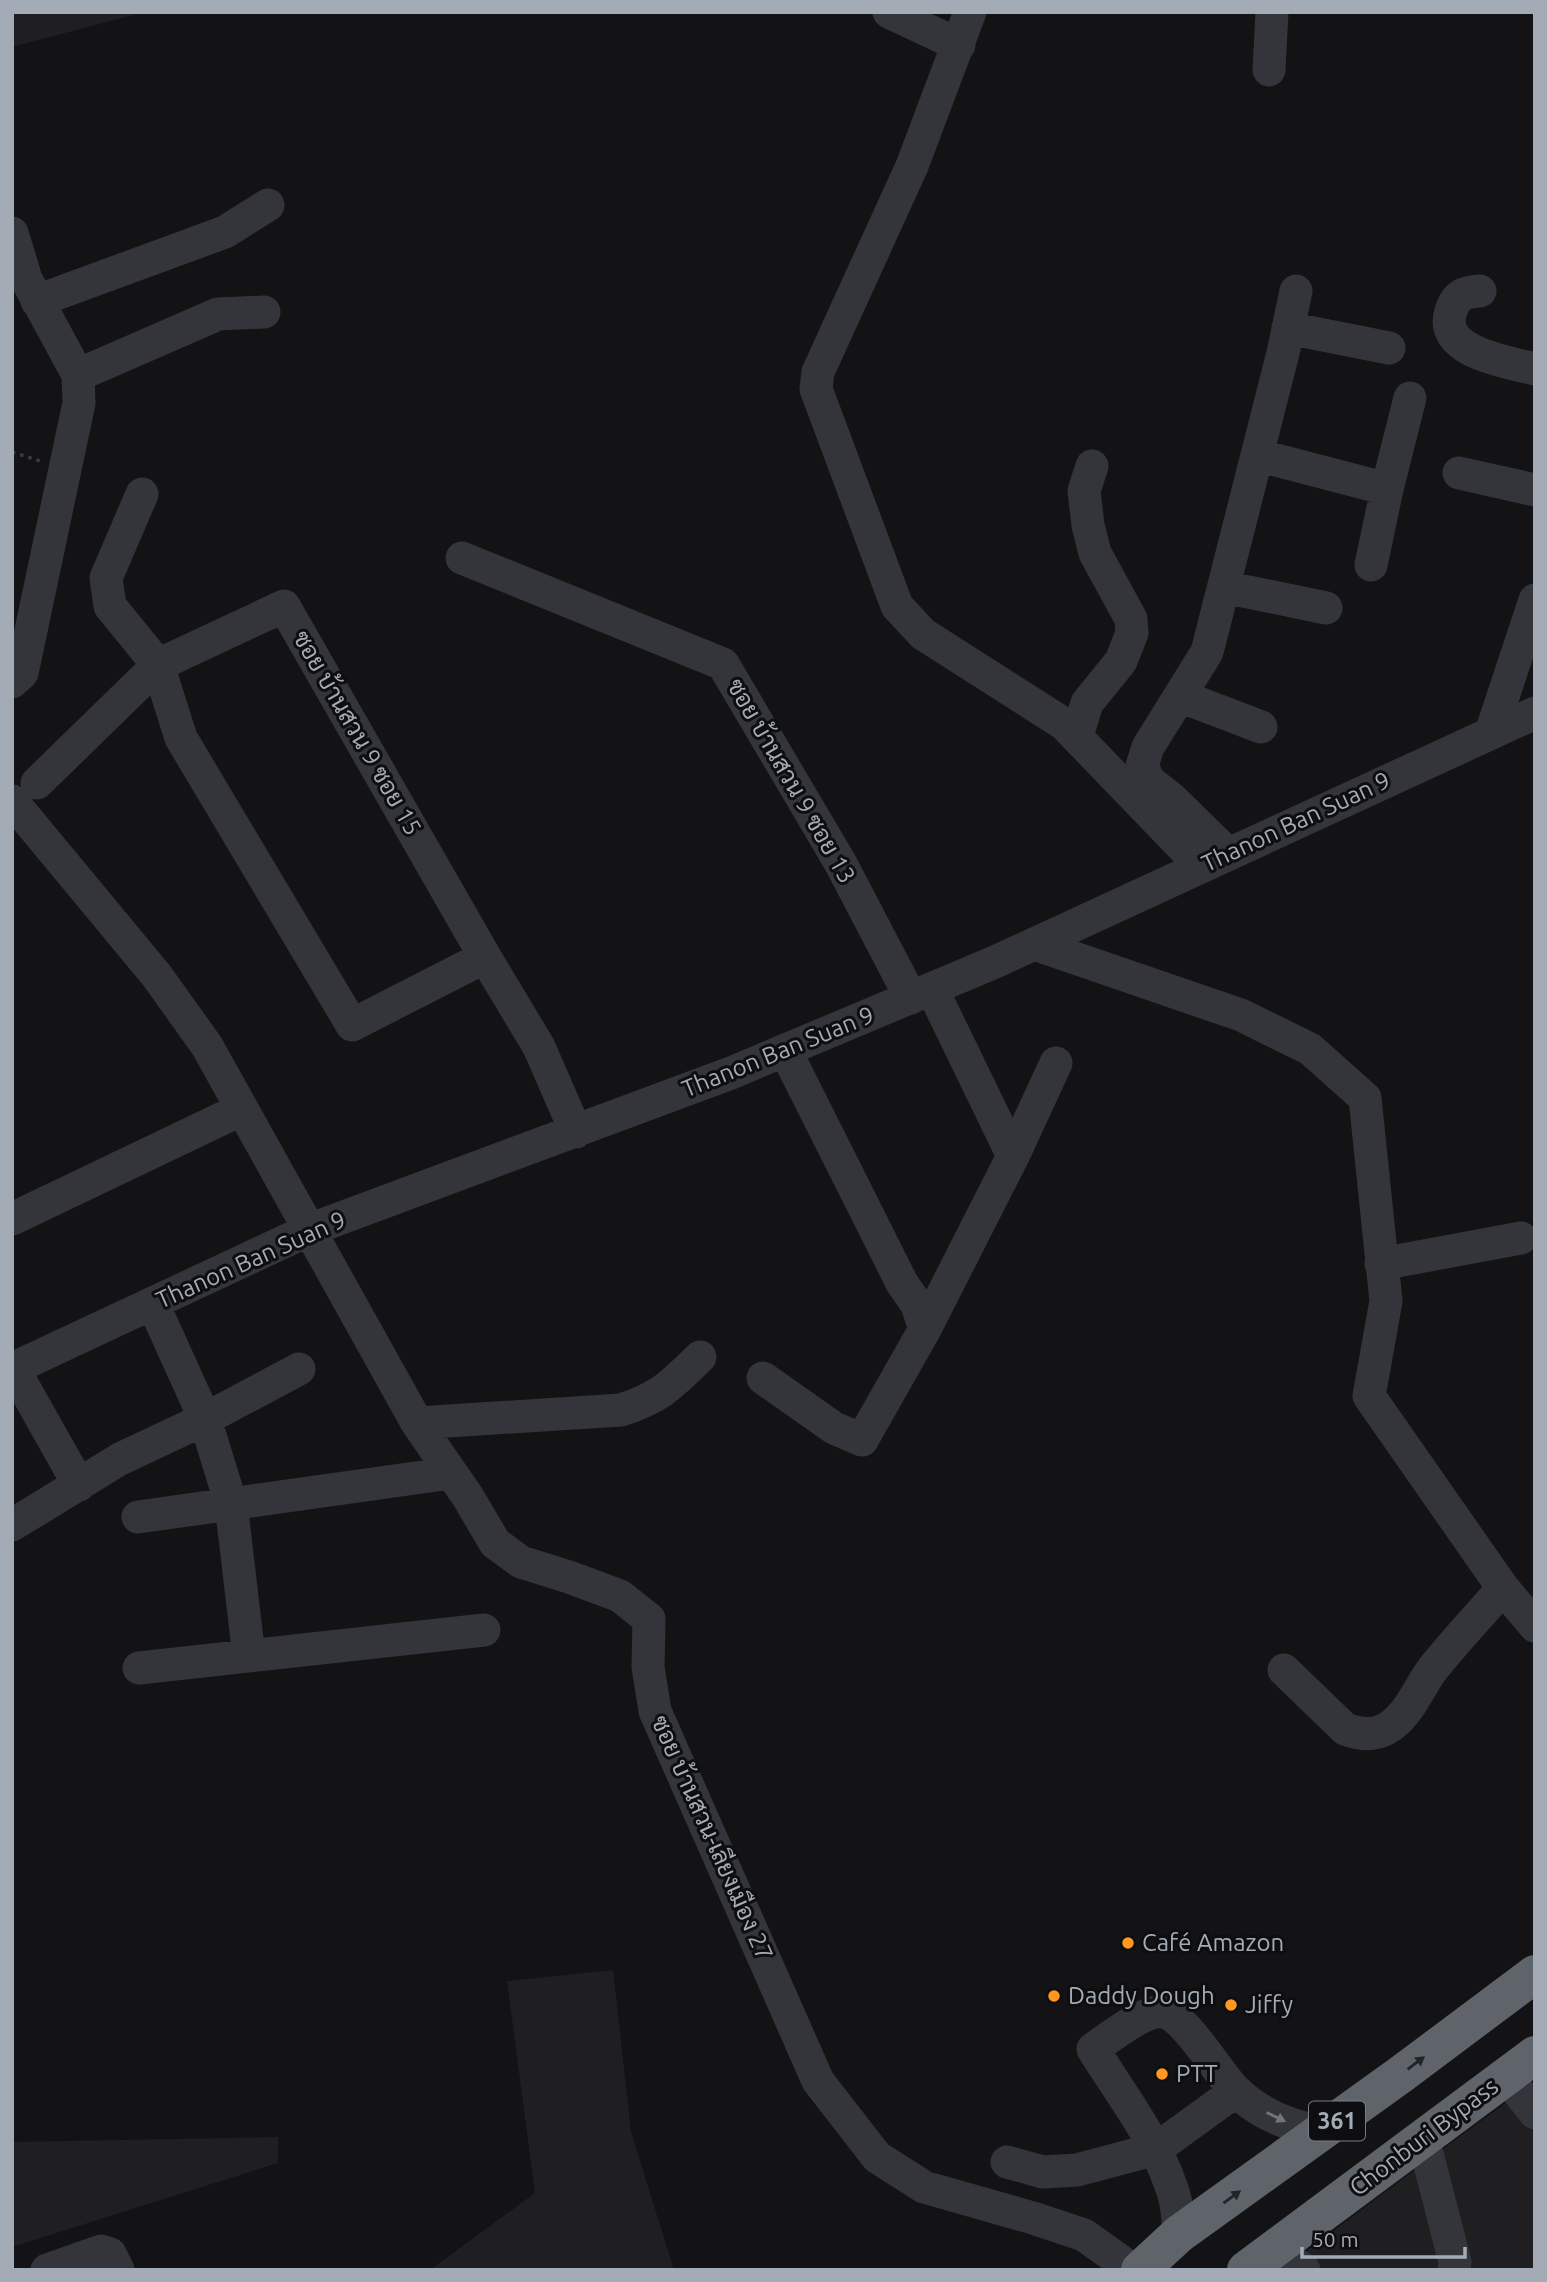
<svg xmlns="http://www.w3.org/2000/svg" width="1547" height="2282" font-family="Ubuntu,Sarabun,sans-serif">
  <style>
    .built { fill: #1f1f22 }
    .lines { fill: none; stroke-linecap: round; stroke-linejoin: round }
    .path { stroke: #393d41; stroke-width: 3.5; stroke-dasharray: 3.5 5; stroke-linecap: butt }
    .minor { stroke: #33353a; stroke-width: 33 }
    .highway { stroke: #5f646b; stroke-width: 38 }
    .oneway { fill: #222427 }
    .oneway2 { fill: #71767e }
    .poi-dot { fill: #ff9720; stroke: #0e0e10; stroke-width: 2.5 }
    .labels { text-anchor: middle; stroke-width: 6; stroke-linejoin: round; paint-order: stroke }
    .shield { fill: #0e0e10; stroke: #767d84; stroke-width: 2 }
    .shield-label { font-size: 23px; font-weight: bold; fill: #a3acb6 }
    .street-label { font-size: 24px; fill: #a3acb6; stroke: #0e0e10 }
    .poi-label { font-size: 24px; fill: #a3acb6; stroke: #0e0e10; text-anchor: start }
  </style>
  <rect width="100%" height="100%" fill="#131315"/>
  <path class="built" d="M12 12H132L133 15 12 47Z
    M613 1970 631 2132 674 2270H430L535 2193 507 1981Z
    M1535 2081V2270H1281L1416 2169Z
    M278 2137V2163L12 2247V2142Z"/>
  <g class="lines">
    <path class="path" d="M12 452 40 461"/>
    <path class="minor" d="M889 12 959 45
      M970 12 912 166 818 372 816 389 897 606 923 634 1064 724 1201 866
      M1269 70 1272 12
      M12 233 26 279 78 375 79 403 22 673 12 682
      M1480 291C1464 292 1456 295 1451 311 1437 352 1507 362 1535 369
      M37 301 225 232 268 205
      M1288 328 1389 348
      M78 375 218 314 264 312
      M1257 455 1387 489
      M1459 473 1535 490
      M142 494 106 578 110 606 158 665 181 738 352 1025 485 957
      M462 558 723 664 841 864 911 998
      M1371 565 1387 489 1410 398
      M1224 587 1326 608
      M1180 696 1261 727
      M1491 733 1535 600
      M1077 736 1087 703 1121 661 1132 633 1131 619 1095 553 1088 525 1084 491 1092 466
      M37 783 158 665 284 606 485 957 539 1047 576 1132
      M12 801 157 976 207 1046 417 1423 468 1497 495 1543 521 1562 569 1577 620 1596 649 1619 648 1667 655 1711 818 2081 877 2157 924 2187 1033 2218 1084 2235 1133 2270
      M1228 854 1172 799 1149 781 1142 766 1148 747 1207 652 1283 353 1296 291
      M1034 944 1241 1015 1310 1049 1365 1098 1386 1301 1369 1396 1503 1588 1535 1626
      M932 989 1013 1156
      M785 1050 902 1283 917 1305 925 1329 1013 1156 1056 1063
      M12 1219 242 1109
      M1381 1264 1521 1238
      M153 1304 205 1419 231 1504 249 1656
      M12 1366 79 1485
      M12 1369 309 1230 731 1073 995 962 1535 713
      M763 1378 834 1428 862 1440 925 1329
      M417 1423 621 1410C661 1397 671 1385 700 1357
      M138 1517 451 1473
      M12 1525 120 1459 205 1419 299 1369
      M139 1668 484 1630
      M1284 1670 1345 1729C1358 1734 1373 1736 1386 1729 1408 1717 1418 1689 1432 1670 1454 1642 1480 1615 1503 1588
      M1506 2076 1535 2113
      M1423 2138 1455 2262 1454 2270
      M1007 2162 1043 2172 1077 2170 1156 2149 1236 2091
      M1179 2234C1178 2218 1177 2201 1171 2186 1154 2136 1120 2093 1093 2049 1109 2038 1145 2009 1163 2012 1186 2016 1218 2074 1236 2091 1259 2114 1290 2126 1322 2132
      M1274 2248 1304 2270
      M47 2270 101 2251 110 2254 118 2270"/>
    <path class="highway" d="M1140 2270 1179 2234 1400 2075 1535 1974
      M1246 2270 1535 2055"/>
  </g>
  <defs><path id="oneway-solid" d="M-6-.8H1V-3.2L6.5 0L1 3.2V.8H-6Z" transform="scale(1.75)"/></defs>
  <g class="oneway">
    <use href="#oneway-solid" transform="translate(1416 2063) rotate(-37)"/>
    <use href="#oneway-solid" transform="translate(1232 2197) rotate(-36)"/>
  </g>
  <use class="oneway2" href="#oneway-solid" transform="translate(1276 2117) rotate(26)"/>
  <g class="poi-dot">
    <circle cx="1128" cy="1943" r="7"/>
    <circle cx="1054" cy="1996" r="7"/>
    <circle cx="1231" cy="2005" r="7"/>
    <circle cx="1162" cy="2074" r="7"/>
  </g>
  <g class="labels">
    <rect class="shield" x="1309" y="2101.5" width="56" height="39" rx="5"/>
    <g class="shield-label">
      <text x="1337" y="2129">361</text>
    </g>
    <g class="street-label">
      <text transform="translate(357 733) rotate(60)" y="8">ซอย บ้านสวน 9 ซอย 15</text>
      <text transform="translate(791 781) rotate(60)" y="8">ซอย บ้านสวน 9 ซอย 13</text>
      <text transform="translate(1296 822) rotate(-25)" y="8">Thanon Ban Suan 9</text>
      <text transform="translate(778 1052) rotate(-22)" y="8">Thanon Ban Suan 9</text>
      <text transform="translate(251 1260) rotate(-24)" y="8">Thanon Ban Suan 9</text>
      <text transform="translate(712 1838) rotate(66)" y="8">ซอย บ้านสวน-เลียงเมือง 27</text>
      <text transform="translate(1424 2137) rotate(-37)" y="8">Chonburi Bypass</text>
    </g>
    <g class="poi-label">
      <text x="1142" y="1951">Café Amazon</text>
      <text x="1068" y="2004">Daddy Dough</text>
      <text x="1245" y="2013">Jiffy</text>
      <text x="1176" y="2082">PTT</text>
    </g>
  </g>
  <rect width="1547" height="2282" fill="none" stroke="#a3acb6" stroke-width="28"/>
  <path d="M1302 2247v10h163v-10" fill="none" stroke="#a3acb6" stroke-width="3.5"/>
  <text x="1312" y="2247" font-size="21" fill="#a3acb6" stroke="#0e0e10" stroke-width="5" paint-order="stroke">50 m</text>
</svg>
